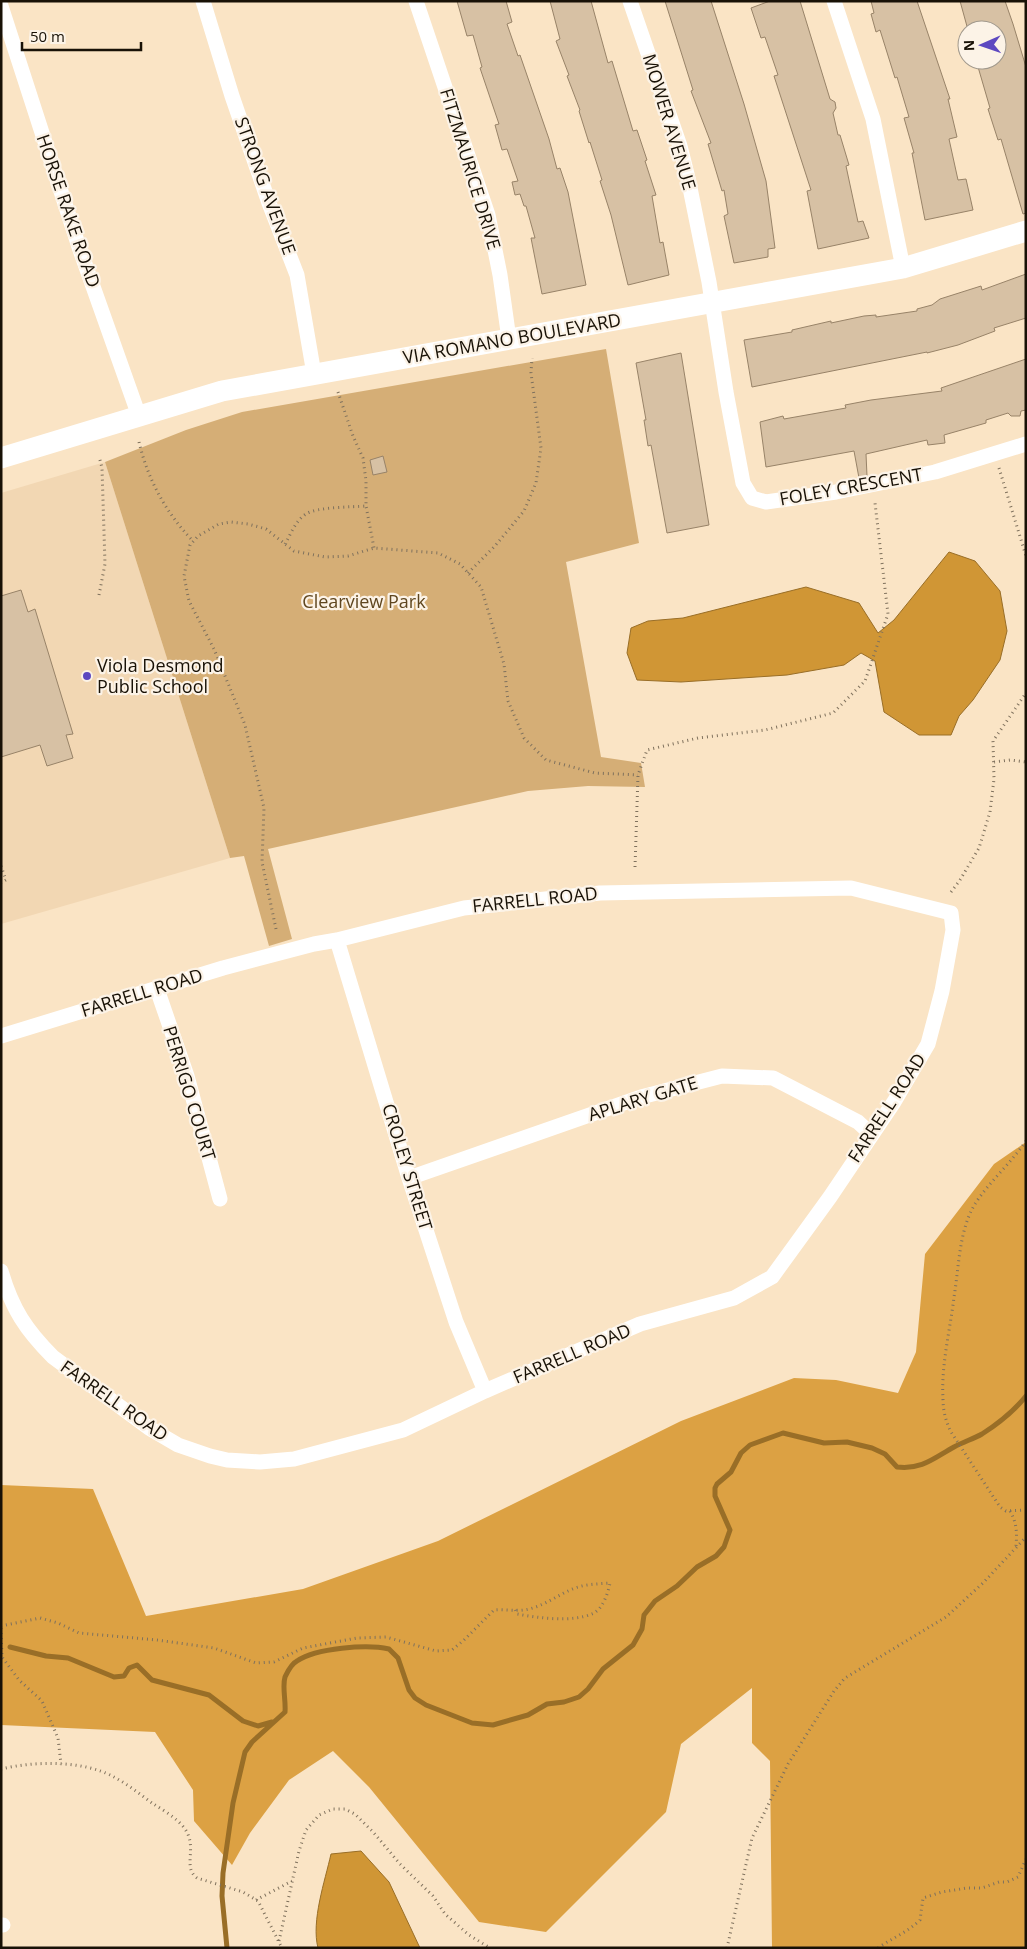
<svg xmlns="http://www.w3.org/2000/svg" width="1027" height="1949" font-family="'Open Sans',sans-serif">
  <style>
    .built { fill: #f2d7b3 }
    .green { fill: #d5ae76 }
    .forest { fill: #dca143 }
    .water { fill: #d09635; stroke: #996e27 }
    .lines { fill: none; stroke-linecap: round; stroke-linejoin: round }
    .stream { stroke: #996e27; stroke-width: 5 }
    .building { fill: #d7c1a4; stroke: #988368 }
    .path { stroke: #7f715d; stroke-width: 3; stroke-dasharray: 1 4; stroke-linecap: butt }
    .street { stroke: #fff; stroke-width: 15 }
    .secondary { stroke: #fff; stroke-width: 21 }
    .poi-dot { fill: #5d48c0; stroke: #fcf3e7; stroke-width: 2 }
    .labels { text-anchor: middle; stroke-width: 4.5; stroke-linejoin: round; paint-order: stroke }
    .street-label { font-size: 18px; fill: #181106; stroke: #fcf3e7 }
    .park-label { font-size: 18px; fill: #5f461f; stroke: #fcf3e7 }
    .poi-label { font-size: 18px; fill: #181106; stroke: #fcf3e7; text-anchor: start }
  </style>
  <rect width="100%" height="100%" fill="#fae4c5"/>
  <path class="built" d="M105 462 230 858 1 924V493Z"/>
  <path class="green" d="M606 349 639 543 566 562 601 757 641 763 645 787 588 786 528 791 268 849 292 939 269 946 244 856 230 858 105 462 186 430 242 412Z"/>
  <path class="forest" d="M1026 1142V1948H772L770 1761 752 1743V1688L681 1744 666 1812 546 1932 479 1922 369 1787 333 1751 289 1780 250 1833 232 1865 194 1821 193 1790 155 1732 1 1725V1485L93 1489 146 1616 303 1589 438 1541 681 1421 794 1378 836 1380 898 1393 916 1352 925 1254 994 1164Z"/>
  <path class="water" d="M949 552 975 561 1000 591 1007 631 1000 660 973 700 959 716 951 735H919L884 712 875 661 861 653 844 665 787 675 681 682 637 680 627 653 631 628 648 621 683 618 806 587 859 603 878 633 894 620Z
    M361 1851 389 1882 420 1948H318C311 1921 325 1881 331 1854Z"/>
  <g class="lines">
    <path class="stream" d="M10 1647 46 1656 68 1658 114 1677 124 1676 129 1668 137 1665 152 1680 209 1695 243 1721 258 1726 272 1722
      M227 1948 222 1896 223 1873 233 1803 245 1752 252 1742 285 1712C286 1700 282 1687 285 1677 288 1671 291 1664 297 1661 316 1648 367 1644 389 1649L398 1658 409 1690 415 1698 426 1705 472 1723 493 1725 528 1715 547 1704 564 1702 579 1697 588 1689 603 1669 633 1645 642 1629 644 1615 655 1601 677 1586 697 1567 716 1556 724 1547 730 1530 715 1496V1488L717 1484 731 1472 741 1453 750 1445 783 1433 824 1443 847 1442 872 1448 885 1454 897 1467C922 1470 934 1458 954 1447 963 1442 973 1439 982 1434 999 1423 1014 1411 1026 1396"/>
  </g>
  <path class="building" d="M457 1H506L512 22 507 24 518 56 520 55 549 139 557 169 560 168 568 192 586 285 542 294 531 238H535L526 206H524L520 194 515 195 512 182 518 181 507 149 502 150 495 125 499 124 480 68 482 67 473 35 467 36Z
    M550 1H591L608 63 612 61 633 131 637 130 647 160 645 161 656 195 652 196 660 243 663 242 669 275 628 285 611 215 600 181 602 180 590 142 589 143 579 111 580 110 567 76 569 75 556 41 560 39Z
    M665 1H711L744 104 766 181 775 248 768 249V257L734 263 724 216 728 214 724 190 722 191 708 144 711 143 691 91 693 90Z
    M770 1H800L830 99 835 102 836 108 833 113 838 135H840L849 165 846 166 858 222 863 221 869 238 818 249 807 191 811 190 774 76 778 75 765 37 761 38 751 8Z
    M871 1H917L950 99H948L957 137 949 139 958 180 966 179 973 210 925 220 912 153H914L904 118 909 117 897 77 895 78 880 30 876 32 871 14 874 13Z
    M960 1H1005L1013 24 1026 67V213L1023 214 1001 139 998 140 988 109 990 108 976 60H997V30H968Z
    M1026 274V318L994 328 995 331 958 345 927 353V352L752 387 744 340 792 332V330L831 321V323L864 316 876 315V317L917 311V309L932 305 940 299 981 286 982 290Z
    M681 353 709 525 667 533 651 445 648 446 644 420H646L636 363Z
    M1026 359V410L1021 411 1020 416H1011L1008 413 986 420V423L944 435 945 443 928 445 927 440 866 454 867 476 859 478 854 451 766 467 760 422 783 416 784 419 846 408 845 405 871 400 942 391 941 388Z
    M383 456 387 472 373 475 370 460Z
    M21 590 28 612 35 609 73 734 66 735 73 758 47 766 40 745 1 757V596Z"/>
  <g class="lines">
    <path class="path" d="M338 392 353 436 363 458 366 481V506L374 548
      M139 442C148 480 166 513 193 541
      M999 468 1026 556
      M285 544C291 534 295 521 306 514 316 507 352 507 366 506
      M468 573 495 546 524 511 536 483 541 448 531 373 532 358
      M99 595 105 564 102 468 99 456
      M994 762 1010 760 1026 762
      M1 866 6 880 1 883
      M635 867 638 775 647 750 698 738 765 730 833 713 865 681 888 614 875 503
      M951 892 960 880 979 848 990 812 994 779 993 741 1026 693
      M276 929 262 862 264 808 245 725 214 649 189 601 184 576 190 545 198 536 219 524 231 522 248 524 266 529 294 551 325 557 348 556 374 548 438 553 460 564 481 587 504 664 508 701 524 738 546 760 595 773 638 775
      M1026 1141C1011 1163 989 1182 975 1204 959 1230 959 1267 954 1297 950 1331 941 1365 943 1399 943 1411 946 1422 951 1432L1000 1507 1006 1511 1026 1510
      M1010 1511C1017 1523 1017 1533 1016 1546
      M1 1626 40 1618 58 1623 79 1633 157 1640 214 1648 256 1663 274 1662 303 1648 357 1638 386 1637 436 1651 452 1650 464 1640 494 1610C505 1609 518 1612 529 1609 546 1605 559 1594 575 1588 586 1584 598 1584 610 1583 608 1593 603 1608 594 1613 573 1623 539 1618 517 1614L515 1609
      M1 1628 2 1657 19 1680 42 1701 58 1738 61 1764
      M1 1769C35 1761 83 1760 114 1777 127 1784 140 1794 152 1803 163 1810 177 1818 185 1829 198 1848 182 1867 197 1878L243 1892 258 1901 282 1948
      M256 1900 292 1881
      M279 1941 299 1851 306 1830 319 1815 333 1809H345L355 1814 374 1833 400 1864 433 1896 445 1914 469 1935 490 1948
      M727 1948 752 1838 788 1764 834 1691 845 1678 946 1617 983 1583 1026 1537
      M878 1948C892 1938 908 1932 920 1920L923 1898 942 1892 967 1888H982L999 1882H1007L1018 1877 1026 1859"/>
    <path class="street" d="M203 1 232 96 269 203 297 275 314 374
      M416 1 488 215 500 275 509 339
      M630 1 680 146 688 178 709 282 726 392 743 483 752 498 766 502 836 492 935 472 1026 444
      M834 1 873 119 903 268
      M1 6 79 247 139 416
      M337 940 409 1178 456 1322 485 1391
      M157 989 187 1076 220 1199
      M1 1036 223 968 314 944 337 940 464 908 600 893 851 888 951 913 953 930 942 991 928 1044 894 1102 830 1197 772 1277 734 1298 640 1324 485 1391 403 1430 294 1459 260 1462 227 1460 210 1456 178 1445 149 1428 53 1357C26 1330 12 1309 1 1271
      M409 1178 641 1097 722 1076 773 1078 858 1122 871 1134
      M1 1925H3"/>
    <path class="secondary" d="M1 458 222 391 903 268 1026 231"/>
  </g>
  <circle class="poi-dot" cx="87" cy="676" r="5"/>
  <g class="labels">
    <g class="street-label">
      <text transform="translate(669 122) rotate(73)" y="6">MOWER AVENUE</text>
      <text transform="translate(470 169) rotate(73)" y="6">FITZMAURICE DRIVE</text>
      <text transform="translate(265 186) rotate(70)" y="6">STRONG AVENUE</text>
      <text transform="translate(68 211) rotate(71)" y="6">HORSE RAKE ROAD</text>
      <text transform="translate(512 339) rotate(-10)" y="6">VIA ROMANO BOULEVARD</text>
      <text transform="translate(851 487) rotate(-10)" y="6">FOLEY CRESCENT</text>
      <text transform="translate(535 900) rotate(-6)" y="6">FARRELL ROAD</text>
      <text transform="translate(142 993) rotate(-17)" y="6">FARRELL ROAD</text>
      <text transform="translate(189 1093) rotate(73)" y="6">PERRIGO COURT</text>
      <text transform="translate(643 1099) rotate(-17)" y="6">APLARY GATE</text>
      <text transform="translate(887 1108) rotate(-57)" y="6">FARRELL ROAD</text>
      <text transform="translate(407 1167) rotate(73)" y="6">CROLEY STREET</text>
      <text transform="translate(572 1354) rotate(-23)" y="6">FARRELL ROAD</text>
      <text transform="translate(114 1401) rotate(35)" y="6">FARRELL ROAD</text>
    </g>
    <g class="park-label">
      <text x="364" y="608">Clearview Park</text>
    </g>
    <g class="poi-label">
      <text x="97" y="672">Viola Desmond<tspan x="97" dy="21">Public School</tspan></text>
    </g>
  </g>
  <rect width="1027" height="1949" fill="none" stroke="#181106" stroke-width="5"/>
  <g transform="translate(982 45) rotate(268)"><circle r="24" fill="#fcf3e7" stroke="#a1998d"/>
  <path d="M0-4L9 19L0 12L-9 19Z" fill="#5d48c0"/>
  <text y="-8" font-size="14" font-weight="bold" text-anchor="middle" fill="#181106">N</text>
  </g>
  <path d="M22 42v8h119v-8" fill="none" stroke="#181106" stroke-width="2.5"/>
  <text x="30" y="42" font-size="15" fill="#181106" stroke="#fcf3e7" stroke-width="4" paint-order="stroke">50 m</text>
</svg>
